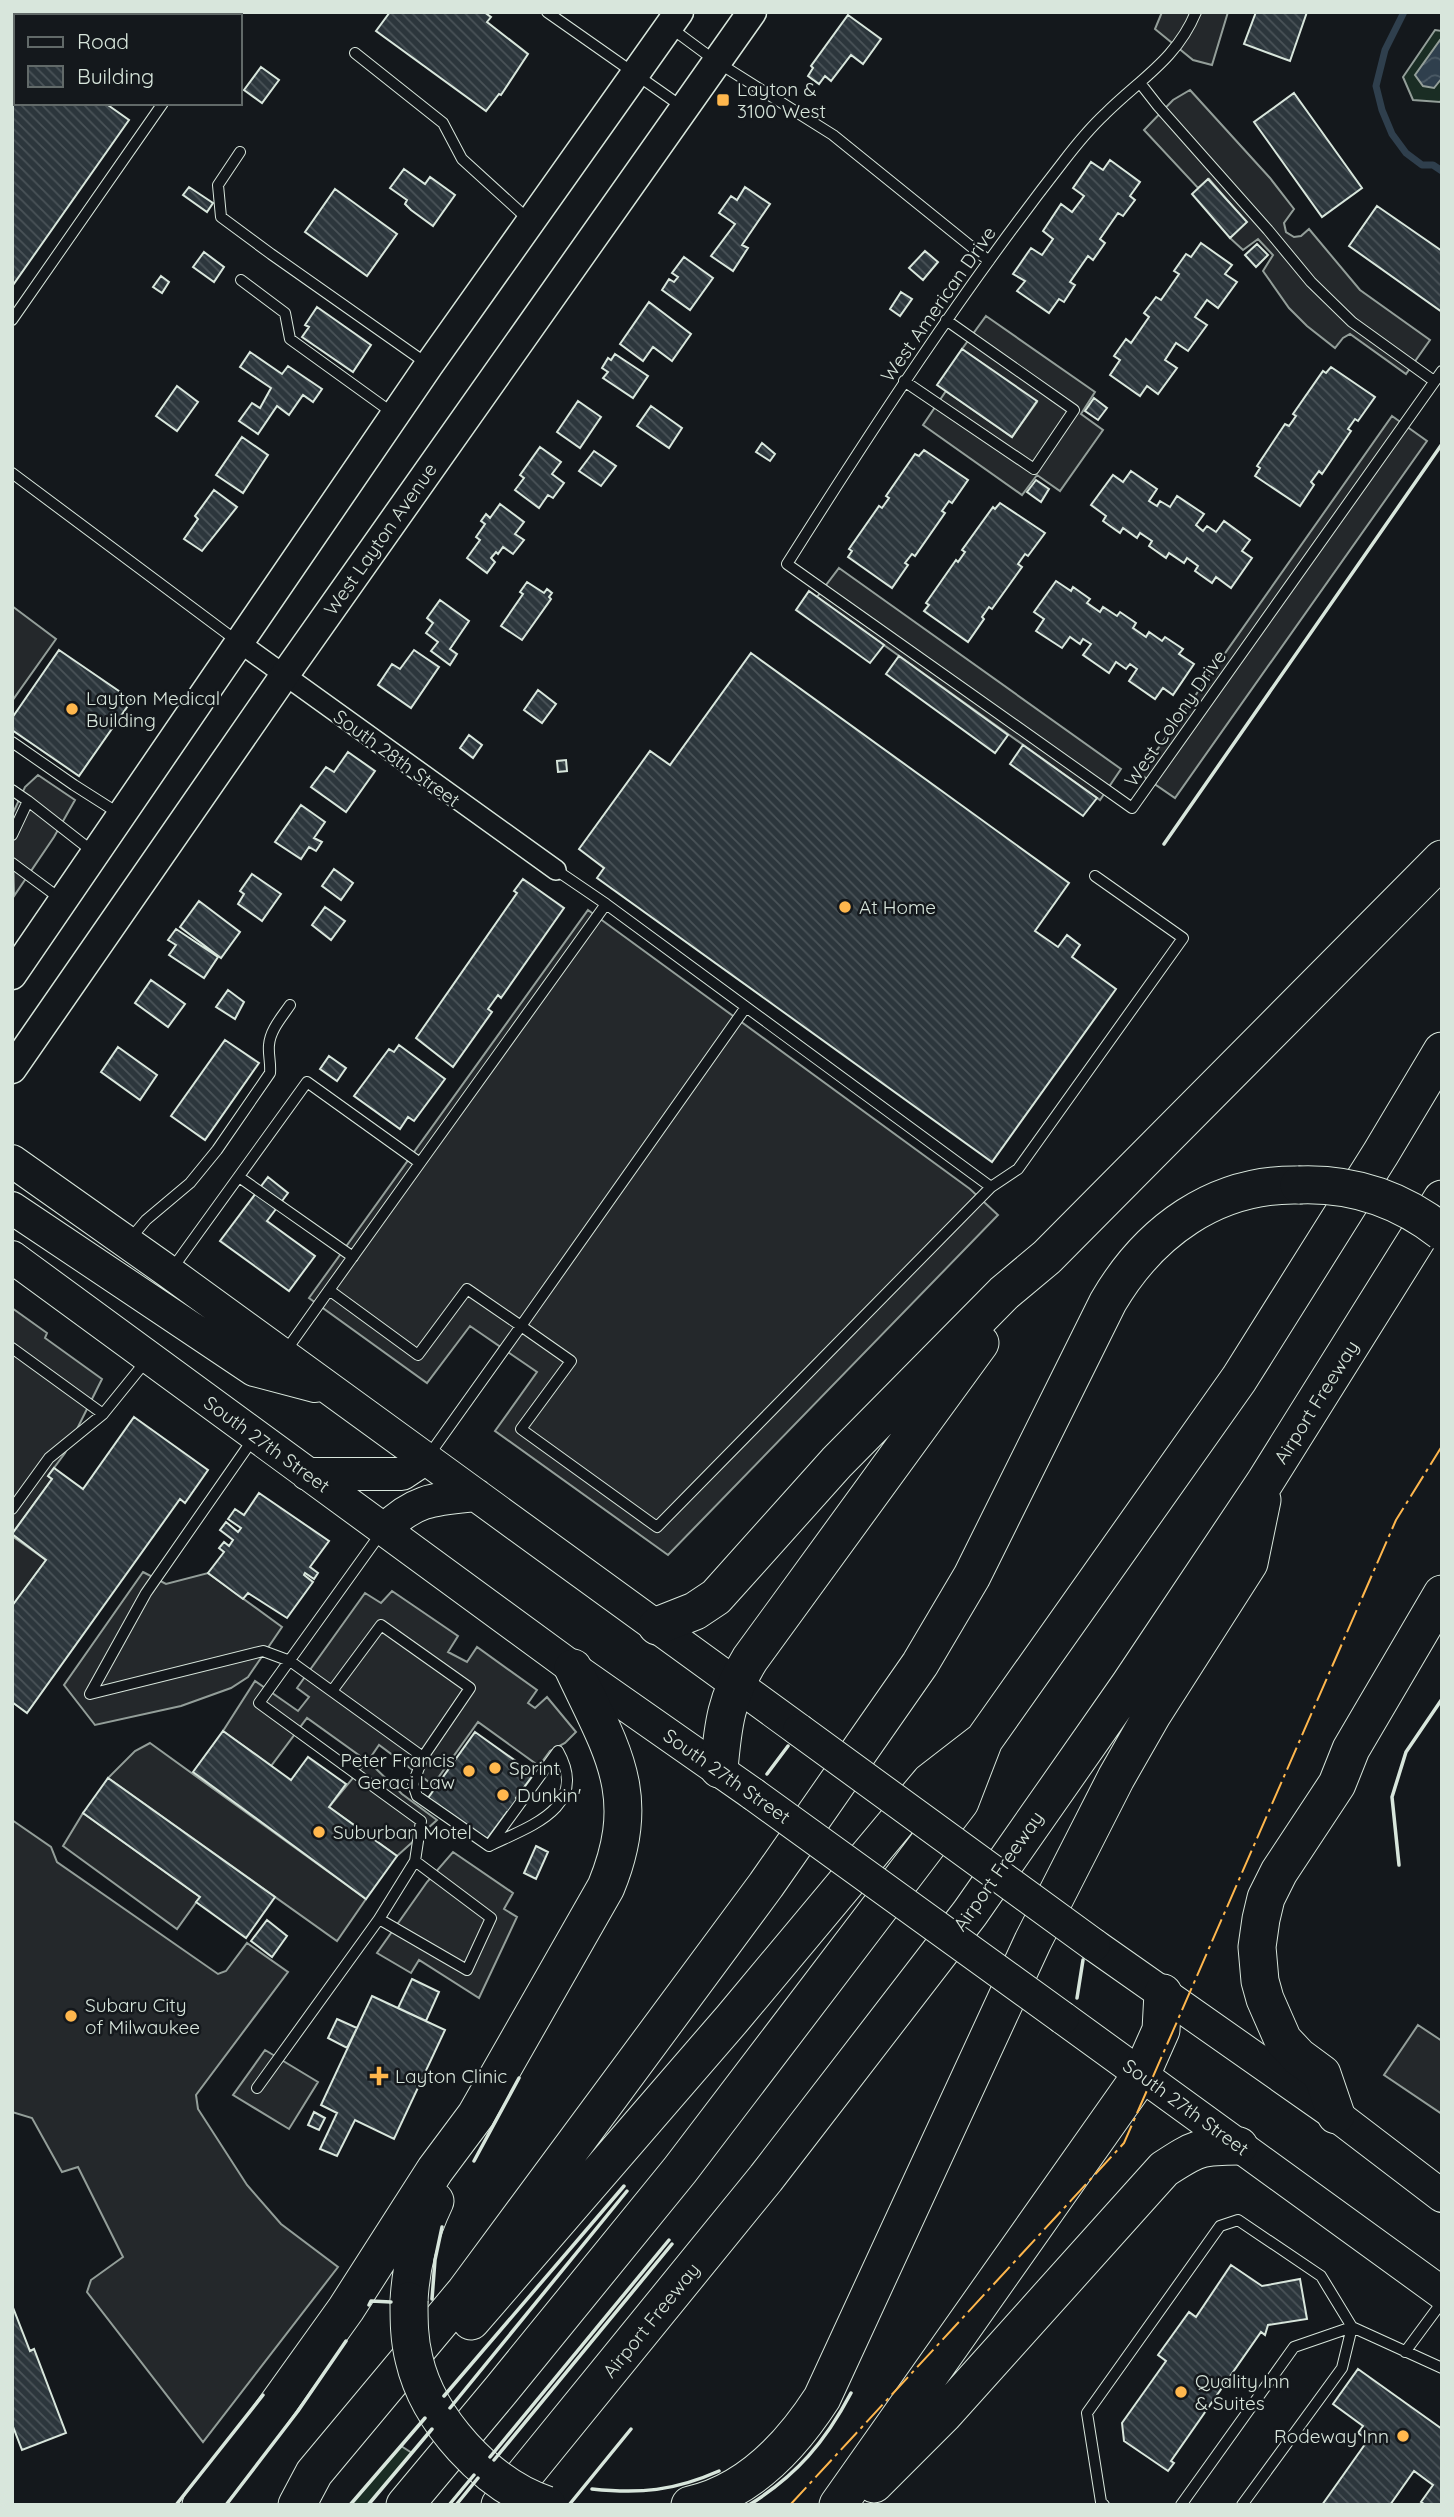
<svg xmlns="http://www.w3.org/2000/svg" width="1454" height="2517" font-family="Quicksand,sans-serif">
  <style>
    .green { fill: #1a2d24; stroke: #939e99; stroke-width: 2 }
    .parking { fill: #24282b; stroke: #939e99; stroke-width: 2 }
    .water { fill: url(#water-waves); stroke: #939e99; stroke-width: 2 }
    .lines { fill: none; stroke-linecap: round; stroke-linejoin: round }
    .stream { stroke: #2f3f4d; stroke-width: 7 }
    .building { fill: url(#building-back-hatch); stroke: #d8e6dc; stroke-width: 2 }
    .lane-casing { stroke: #d8e6dc; stroke-width: 12 }
    .street-casing { stroke: #d8e6dc; stroke-width: 22 }
    .secondary-casing { stroke: #d8e6dc; stroke-width: 31 }
    .primary-casing { stroke: #d8e6dc; stroke-width: 34 }
    .highway-casing { stroke: #d8e6dc; stroke-width: 39 }
    .lane { stroke: #14181c; stroke-width: 10 }
    .street { stroke: #14181c; stroke-width: 19 }
    .secondary { stroke: #14181c; stroke-width: 28 }
    .primary { stroke: #14181c; stroke-width: 32 }
    .highway { stroke: #14181c; stroke-width: 37 }
    .primary-bridge-casing { stroke: #d8e6dc; stroke-width: 34; stroke-linecap: butt }
    .highway-bridge-casing { stroke: #d8e6dc; stroke-width: 39; stroke-linecap: butt }
    .primary-bridge { stroke: #14181c; stroke-width: 32 }
    .highway-bridge { stroke: #14181c; stroke-width: 37 }
    .wall { stroke: #d8e6dc; stroke-width: 3.5 }
    .power { stroke: #ffb74d; stroke-width: 2; stroke-dasharray: 24 5 3.5 5; stroke-linecap: butt }
    .poi-dot { fill: #ffb74d; stroke: #14181c; stroke-width: 2.5 }
    .labels { text-anchor: middle; stroke-width: 5; stroke-linejoin: round; paint-order: stroke }
    .poi-label { font-size: 19px; fill: #d8e6dc; stroke: #14181c; text-anchor: start }
    .street-label { font-size: 19px; fill: #d8e6dc; stroke: #14181c }
  </style>
  <defs>
    <pattern id="water-waves" width="16" height="10" patternUnits="userSpaceOnUse" patternTransform="scale(1.75)"><rect width="16" height="10" fill="#2f3f4d"/><path d="M0 5q4-4 8 0t8 0" fill="none" stroke="#4c5b66"/></pattern>
    <pattern id="building-back-hatch" width="6" height="6" patternUnits="userSpaceOnUse" patternTransform="scale(1.75)"><rect width="6" height="6" fill="#2c363c"/><path d="M-1 5l2 2M0 0l6 6M5-1l2 2" fill="none" stroke="#4a5358"/></pattern>
  </defs>
  <rect width="100%" height="100%" fill="#14181c"/>
  <path class="green" d="M1435 30 1442 31V99L1440 102 1413 100 1403 77Z
    M401 2446 412 2453 368 2505H350Z"/>
  <path class="parking" d="M1162 12H1228L1212 65 1193 60 1155 29Z
    M1190 90 1270 178 1294 209 1284 223 1286 232 1294 237 1301 236 1309 229 1360 290 1430 340 1406 374 1350 334 1343 338 1335 348 1307 326 1289 308 1263 271 1273 255 1258 239 1243 250 1230 238 1246 222 1209 179 1198 188 1144 130 1173 100Z
    M986 316 1095 392 1081 414 1103 430 1060 491 1037 475 1022 495 923 425 946 391 1012 437 1037 402 962 349Z
    M1392 416 1427 441 1175 798 1140 774Z
    M839 568 1121 769 1100 800 817 597Z
    M12 606 56 639 12 701Z
    M38 775 75 800 54 837 14 896 12 815 25 787Z
    M588 910 970 1189 998 1215 668 1555 495 1431 537 1372 470 1326 427 1383 309 1298Z
    M12 1308 47 1333 45 1338 102 1379 65 1453 48 1476 52 1479 12 1534Z
    M12 1536 46 1560 12 1606Z
    M143 1572 166 1584 208 1573 282 1627 248 1677 231 1688 181 1706 95 1725 64 1685Z
    M392 1591 458 1636 448 1652 467 1662 477 1647 537 1690 528 1703 535 1708 547 1697 576 1732 565 1743 550 1751 539 1766 478 1722 433 1785 379 1745 368 1761 402 1794 437 1820 397 1856 329 1807 367 1761 307 1718 271 1766 223 1731 255 1681 298 1711 309 1697 297 1688 365 1593 381 1603Z
    M150 1743 366 1899 337 1941 108 1778 135 1751Z
    M83 1813 200 1897 177 1929 63 1846Z
    M12 1820 51 1847 57 1862 218 1974 226 1971 247 1943 288 1972 196 2095 198 2109 247 2185 281 2224 338 2267 203 2442 87 2292 91 2280 123 2257 78 2167 62 2172 32 2118 12 2112Z
    M453 1852 513 1893 504 1909 517 1917 479 1998 419 1960 411 1973 377 1953 427 1882Z
    M1418 2025 1442 2041V2114L1384 2075Z
    M265 2050 318 2082 289 2129 233 2095Z"/>
  <path class="water" d="M1440 40 1442 41V78L1434 88 1423 86 1415 75Z"/>
  <g class="lines">
    <path class="stream" d="M1404 12 1385 50 1376 86 1382 110 1392 134 1406 153 1422 165H1433L1442 171"/>
  </g>
  <path class="building" d="M390 12H484L491 17 487 22 528 54 501 95 499 94 486 111 376 31Z
    M1256 12H1307L1290 61 1244 44Z
    M848 15 881 39 863 64 851 55 831 81 825 76 819 84 808 76 813 68 811 66Z
    M12 38 16 40V103H105L129 120 13 285Z
    M261 67 279 80 262 103 244 90Z
    M1294 93 1362 188 1322 217 1254 122Z
    M1110 160 1140 182 1130 196 1135 200 1123 216 1118 213 1100 239 1105 243 1093 260 1088 256 1070 282 1075 285 1064 302 1059 299 1049 313 1017 291 1025 281 1013 274 1031 248 1042 255 1053 239 1043 231 1061 204 1072 212 1084 196 1073 188 1091 162 1103 170Z
    M404 169 425 184 430 177 455 195 433 226 411 210 405 204 407 200 390 188Z
    M1208 179 1247 222 1230 238 1192 194Z
    M189 187 213 203 207 212 183 195Z
    M745 187 770 204 742 245 748 248 733 271 711 256 735 224 719 213 731 196 737 200Z
    M335 189 397 234 367 276 305 232Z
    M1377 206 1442 251V312L1349 246Z
    M1201 243 1232 265 1225 274 1237 282 1218 308 1207 300 1195 317 1207 325 1188 351 1176 343 1165 360 1177 368 1158 394 1147 386 1140 396 1110 375 1120 360 1114 356 1126 339 1131 343 1149 317 1144 313 1156 297 1161 300 1179 274 1174 271 1186 254 1191 257Z
    M1257 244 1268 255 1256 267 1245 255Z
    M925 251 938 262 923 280 909 268Z
    M204 252 224 267 214 282 193 267Z
    M684 257 713 278 690 310 662 290 669 279 674 282 678 277 672 273Z
    M161 276 169 282 162 293 153 287Z
    M901 292 912 299 900 316 890 309Z
    M649 302 691 334 672 361 653 347 643 361 620 344Z
    M317 307 371 345 353 372 302 337 309 327 305 325Z
    M962 349 1037 401 1012 437 937 385Z
    M250 352 282 374 288 366 322 389 313 402 303 395 289 415 277 406 258 434 239 421 252 403 260 408 271 388 240 367Z
    M615 354 648 376 633 398 603 378 608 372 602 368 608 358 611 360Z
    M1331 367 1375 397 1358 421 1355 419 1348 429 1351 431 1322 474 1319 471 1311 482 1314 485 1300 506 1255 476 1260 468 1257 466 1285 424 1289 426 1296 416 1293 414 1323 371 1326 373Z
    M177 386 198 402 177 431 156 416Z
    M1094 398 1107 408 1098 420 1085 411Z
    M578 401 601 417 580 448 557 432Z
    M651 406 682 428 669 448 637 426Z
    M242 437 268 455 243 493 216 475Z
    M762 443 775 454 770 461 756 452Z
    M540 447 561 462 552 474 564 483 553 498 548 495 539 508 515 490 524 478 520 475Z
    M924 450 968 480 952 503 949 501 942 511 945 513 915 556 912 554 905 563 908 565 892 588 848 557 852 551 849 549 879 506 882 508 889 498 886 496 915 454 919 456Z
    M594 451 616 466 601 486 579 471Z
    M1131 471 1157 489 1149 501 1157 506 1160 501 1170 507 1177 496 1204 514 1196 525 1203 531 1207 526 1216 532 1224 521 1250 540 1242 551 1252 558 1231 588 1216 577 1212 583 1195 571 1198 566 1187 558 1184 563 1169 553 1166 558 1149 546 1152 541 1140 533 1137 538 1123 528 1120 533 1103 521 1106 516 1091 505 1113 475 1123 482Z
    M1036 480 1049 489 1041 502 1027 492Z
    M214 490 237 507 202 551 184 539 198 519 195 516Z
    M1000 503 1045 533 1028 556 1025 554 1018 564 1022 567 992 609 989 607 982 617 984 619 968 642 924 611 929 605 926 603 956 560 958 562 965 552 962 550 993 507 995 509Z
    M500 504 524 522 515 534 524 540 513 554 503 547 498 554 496 552 491 558 495 562 487 573 467 558 480 540 476 537 485 524 481 521 486 514 490 518Z
    M1056 581 1071 591 1073 587 1090 599 1087 603 1100 612 1103 607 1117 616 1120 612 1136 623 1133 628 1146 637 1149 632 1162 641 1165 637 1183 649 1179 654 1194 664 1173 695 1163 688 1155 699 1129 681 1137 669 1130 664 1126 669 1116 662 1109 673 1083 655 1091 644 1083 639 1080 644 1070 637 1062 648 1036 631 1044 619 1034 612Z
    M527 582 544 593 547 589 552 593 549 597 551 599 522 640 501 626 523 594 520 592Z
    M809 591 884 645 870 663 796 610Z
    M440 600 469 621 450 649 457 654 450 665 431 651 438 642 426 633 433 623 427 618Z
    M59 650 132 700 79 776 12 730V718Z
    M414 650 439 667 411 708 378 685 392 664 400 669Z
    M751 653 1069 883 1035 931 1058 947 1067 935 1080 945 1072 957 1116 989 992 1162 597 878 604 868 579 849 650 751 670 765Z
    M899 656 1008 735 995 753 886 674Z
    M538 690 556 704 542 723 524 710Z
    M469 735 482 745 473 758 460 748Z
    M1023 745 1097 798 1083 816 1010 764Z
    M348 752 375 771 346 812 311 787 326 767 334 772Z
    M566 760 567 771 558 772 557 761Z
    M301 805 325 822 314 838 322 842 316 851 309 847 301 859 275 842Z
    M334 869 353 883 341 900 322 886Z
    M252 874 281 894 262 921 238 904 244 894 240 891Z
    M523 879 564 908 501 998 498 995 488 1009 492 1012 453 1067 416 1038 517 893 514 891Z
    M199 901 240 932 221 958 180 927Z
    M325 907 345 921 331 940 312 925Z
    M176 929 218 957 204 978 169 955 176 945 168 940Z
    M151 980 185 1004 168 1027 135 1003Z
    M228 990 244 1002 235 1019 216 1007Z
    M225 1040 259 1063 205 1140 171 1116Z
    M399 1045 445 1079 414 1121 408 1117 400 1129 354 1096 389 1049 394 1052Z
    M118 1047 157 1075 140 1100 101 1072Z
    M329 1056 346 1068 337 1081 320 1069Z
    M268 1177 288 1193 267 1221 315 1256 289 1291 220 1241Z
    M134 1417 208 1470 185 1503 180 1499 27 1713 12 1702V1606L46 1560 12 1534 52 1479 48 1476 54 1468 83 1489Z
    M259 1493 329 1541 310 1567 318 1573 314 1579 305 1573 304 1575 313 1582 287 1618 248 1593 243 1599 208 1573 224 1552 219 1548 224 1542 229 1546 233 1540 220 1530 226 1522 238 1532 241 1528 228 1519 235 1509 244 1515Z
    M223 1731 291 1780 308 1757 346 1784 329 1807 397 1856 366 1899 193 1772Z
    M475 1732 534 1774 516 1798 518 1800 509 1813 507 1812 487 1839 428 1798Z
    M108 1778 275 1897 246 1938 196 1902 200 1897 83 1813Z
    M536 1846 548 1852 536 1879 524 1873Z
    M267 1920 287 1936 272 1957 251 1941Z
    M412 1979 439 1992 426 2021 398 2008Z
    M372 1996 445 2030 394 2139 355 2120 337 2156 320 2149 337 2113 321 2105Z
    M337 2019 357 2028 347 2048 328 2038Z
    M314 2112 325 2118 319 2130 308 2125Z
    M1231 2265 1262 2286 1300 2279 1307 2319 1268 2325 1265 2335 1261 2332 1171 2461 1174 2463 1168 2471 1124 2441 1122 2423 1166 2361 1158 2355 1189 2312 1196 2317Z
    M12 2305 30 2351 34 2349 66 2433 22 2450 12 2424Z
    M1358 2369 1442 2429V2505H1426L1421 2502 1433 2485 1414 2471 1390 2505H1322L1368 2440 1358 2433 1363 2426 1333 2404Z"/>
  <g class="lines">
    <g class="lane-casing">
      <path id="lane" d="M113 12 116 16
        M547 12 681 106
        M1196 12C1176 60 1140 79 1105 114 1090 128 1076 145 1063 162 963 290 874 426 787 564L1132 808 1442 371
        M671 28 717 62 833 135 989 261
        M355 53 443 123 462 159 529 220
        M1140 83 1158 106 1268 230 1311 282 1352 322 1434 381
        M240 152 218 185 221 217 271 254 426 363
        M241 280 285 313 290 339 394 414
        M12 320 163 103
        M904 381 1034 469 1074 410 946 320
        M12 473 237 641
        M12 742 74 785 118 813
        M12 790 28 801
        M12 835 28 801 92 851
        M12 863 62 900
        M556 870 606 904
        M420 1163 329 1290 418 1355 467 1289 521 1326 746 1007
        M239 1177 353 1257
        M991 1187 1018 1169 1183 938 1095 876
        M130 1239 146 1220 190 1183 217 1150 270 1073C271 1063 268 1054 269 1045 270 1030 282 1017 290 1005
        M172 1269 307 1082 420 1163 606 904 991 1187 657 1527 521 1429 571 1361 521 1326 429 1455
        M12 1348 103 1414
        M285 1352 329 1290
        M253 1439 146 1593 90 1694 263 1651 290 1661 423 1757 470 1688 381 1625 332 1691
        M12 1509 49 1458 103 1414 146 1361
        M381 1533 259 1703 421 1821 415 1861 491 1918 467 1970 379 1919 415 1861
        M423 1757 413 1784 417 1796 489 1846C530 1826 590 1808 558 1751L489 1846
        M257 2088 379 1919
        M1405 2352 1442 2302
        M1104 2505 1101 2502 1087 2413 1220 2226 1238 2220 1321 2276 1352 2327 1442 2368
        M1181 2505 1294 2347 1352 2327
        M1242 2505 1342 2368 1352 2327"/>
    </g>
    <g class="street-casing">
      <path id="street" d="M240 643 556 870"/>
    </g>
    <g class="secondary-casing">
      <path id="secondary" d="M12 975 429 365 679 12
        M12 1069 284 676 752 12"/>
    </g>
    <g class="primary-casing">
      <path id="primary" d="M12 1161 169 1272 799 1730
        M12 1208 254 1370 315 1386
        M12 1257 573 1668 753 1794
        M307 1474H402L426 1458
        M384 1530C415 1499 435 1499 476 1495
        M1094 1945 1336 2115 1442 2196
        M1063 2018 1442 2293"/>
    </g>
    <g class="highway-casing">
      <path id="highway" d="M657 1626 695 1611 716 1597 837 1462 1004 1293 1047 1257 1442 859
        M719 1769C723 1724 726 1698 750 1659L980 1343
        M1336 2115 1322 2074 1299 2057 1283 2040 1265 1999 1260 1981 1257 1947 1261 1919 1266 1898 1279 1872 1337 1784 1351 1749 1442 1594
        M409 2301C411 2264 419 2235 435 2201
        M471 2321 732 2019 930 1782 983 1741
        M874 2484 944 2414 1164 2169C1196 2148 1200 2146 1239 2146
        M201 2505 263 2425 346 2309 435 2170 476 2115 606 1887C644 1795 612 1751 573 1668
        M297 2505 314 2473 465 2292 766 1885 920 1664 972 1576 1108 1302C1149 1232 1215 1183 1299 1185
        M405 2505 501 2390 680 2170 960 1802 984 1740 1239 1379 1381 1153 1442 1051
        M500 2505 766 2178 970 1913 1130 1684 1265 1482 1442 1199
        M690 2505C749 2492 791 2446 822 2398L1033 1941 1116 1778 1152 1715 1249 1563 1262 1500
        M838 2505 1141 2075 1161 2030 1163 1993"/>
    </g>
    <use href="#lane" class="lane"/>
    <use href="#street" class="street"/>
    <use href="#secondary" class="secondary"/>
    <use href="#primary" class="primary"/>
    <use href="#highway" class="highway"/>
    <g class="primary-bridge-casing">
      <path id="primary-bridge" d="M799 1730 1094 1945
        M753 1794 1063 2018"/>
    </g>
    <g class="highway-bridge-casing">
      <path id="highway-bridge" d="M1299 1185C1352 1183 1400 1199 1442 1232
        M409 2301C409 2321 409 2339 414 2359 428 2420 487 2485 547 2505"/>
    </g>
    <use href="#primary-bridge" class="primary-bridge"/>
    <use href="#highway-bridge" class="highway-bridge"/>
    <path class="wall" d="M1164 844 1442 444
      M767 1774 788 1746
      M1399 1865 1392 1797 1406 1752 1442 1699
      M1077 1998 1083 1960
      M474 2161 519 2078
      M432 2299 435 2260 442 2227
      M369 2305 371 2301 391 2302
      M444 2396 624 2186
      M450 2408 627 2191
      M490 2457 669 2240
      M494 2460 672 2244
      M592 2489C640 2494 674 2491 719 2471
      M176 2505 263 2395
      M226 2505 298 2411 346 2341
      M350 2505 425 2418
      M368 2505 432 2429
      M449 2505 474 2475
      M456 2505 478 2478
      M569 2505 631 2429
      M749 2505C797 2475 825 2442 851 2393"/>
    <path class="power" d="M790 2505 1124 2143 1396 1520 1442 1446"/>
  </g>
  <g class="poi-dot">
    <rect x="716" y="93" width="14" height="14" rx="3.5"/>
    <circle cx="72" cy="709" r="7"/>
    <circle cx="845" cy="907" r="7"/>
    <circle cx="495" cy="1768" r="7"/>
    <circle cx="469" cy="1771" r="7"/>
    <circle cx="503" cy="1795" r="7"/>
    <circle cx="319" cy="1832" r="7"/>
    <circle cx="71" cy="2016" r="7"/>
    <path d="M375.5 2065.5h7v7h7v7h-7v7h-7v-7h-7v-7h7z"/>
    <circle cx="1181" cy="2392" r="7"/>
    <circle cx="1403" cy="2436" r="7"/>
  </g>
  <g class="labels">
    <g class="poi-label">
      <text x="737" y="96">Layton &amp;<tspan x="737" dy="22">3100 West</tspan></text>
      <text x="86" y="705">Layton Medical<tspan x="86" dy="22">Building</tspan></text>
      <text x="859" y="914">At Home</text>
      <text x="455" y="1767" text-anchor="end">Peter Francis<tspan x="455" dy="22">Geraci Law</tspan></text>
      <text x="509" y="1775">Sprint</text>
      <text x="517" y="1802">Dunkin'</text>
      <text x="333" y="1839">Suburban Motel</text>
      <text x="85" y="2012">Subaru City<tspan x="85" dy="22">of Milwaukee</tspan></text>
      <text x="395" y="2083">Layton Clinic</text>
      <text x="1195" y="2388">Quality Inn<tspan x="1195" dy="22">&amp; Suites</tspan></text>
      <text x="1389" y="2443" text-anchor="end">Rodeway Inn</text>
    </g>
    <g class="street-label">
      <text transform="translate(938 304) rotate(-55)" y="7">West American Drive</text>
      <text transform="translate(380 539) rotate(-55)" y="7">West Layton Avenue</text>
      <text transform="translate(1175 718) rotate(-55)" y="7">West Colony Drive</text>
      <text transform="translate(397 758) rotate(36)" y="7">South 28th Street</text>
      <text transform="translate(1316 1402) rotate(-58)" y="7">Airport Freeway</text>
      <text transform="translate(267 1444) rotate(36)" y="7">South 27th Street</text>
      <text transform="translate(727 1776) rotate(35)" y="7">South 27th Street</text>
      <text transform="translate(998 1871) rotate(-55)" y="7">Airport Freeway</text>
      <text transform="translate(1186 2107) rotate(36)" y="7">South 27th Street</text>
      <text transform="translate(651 2320) rotate(-51)" y="7">Airport Freeway</text>
    </g>
  </g>
  <rect width="1454" height="2517" fill="none" stroke="#d8e6dc" stroke-width="28"/>
  <rect x="14" y="14" width="228" height="91" fill="#14181c" stroke="#626a69" stroke-width="2"/>
  <rect x="28" y="37" width="35" height="10" fill="#14181c" stroke="#626a69" stroke-width="2"/>
  <text x="77" y="49" font-size="21" fill="#d8e6dc">Road</text>
  <rect x="28" y="66" width="35" height="21" fill="url(#building-back-hatch)" stroke="#626a69" stroke-width="2"/>
  <text x="77" y="84" font-size="21" fill="#d8e6dc">Building</text>
</svg>
